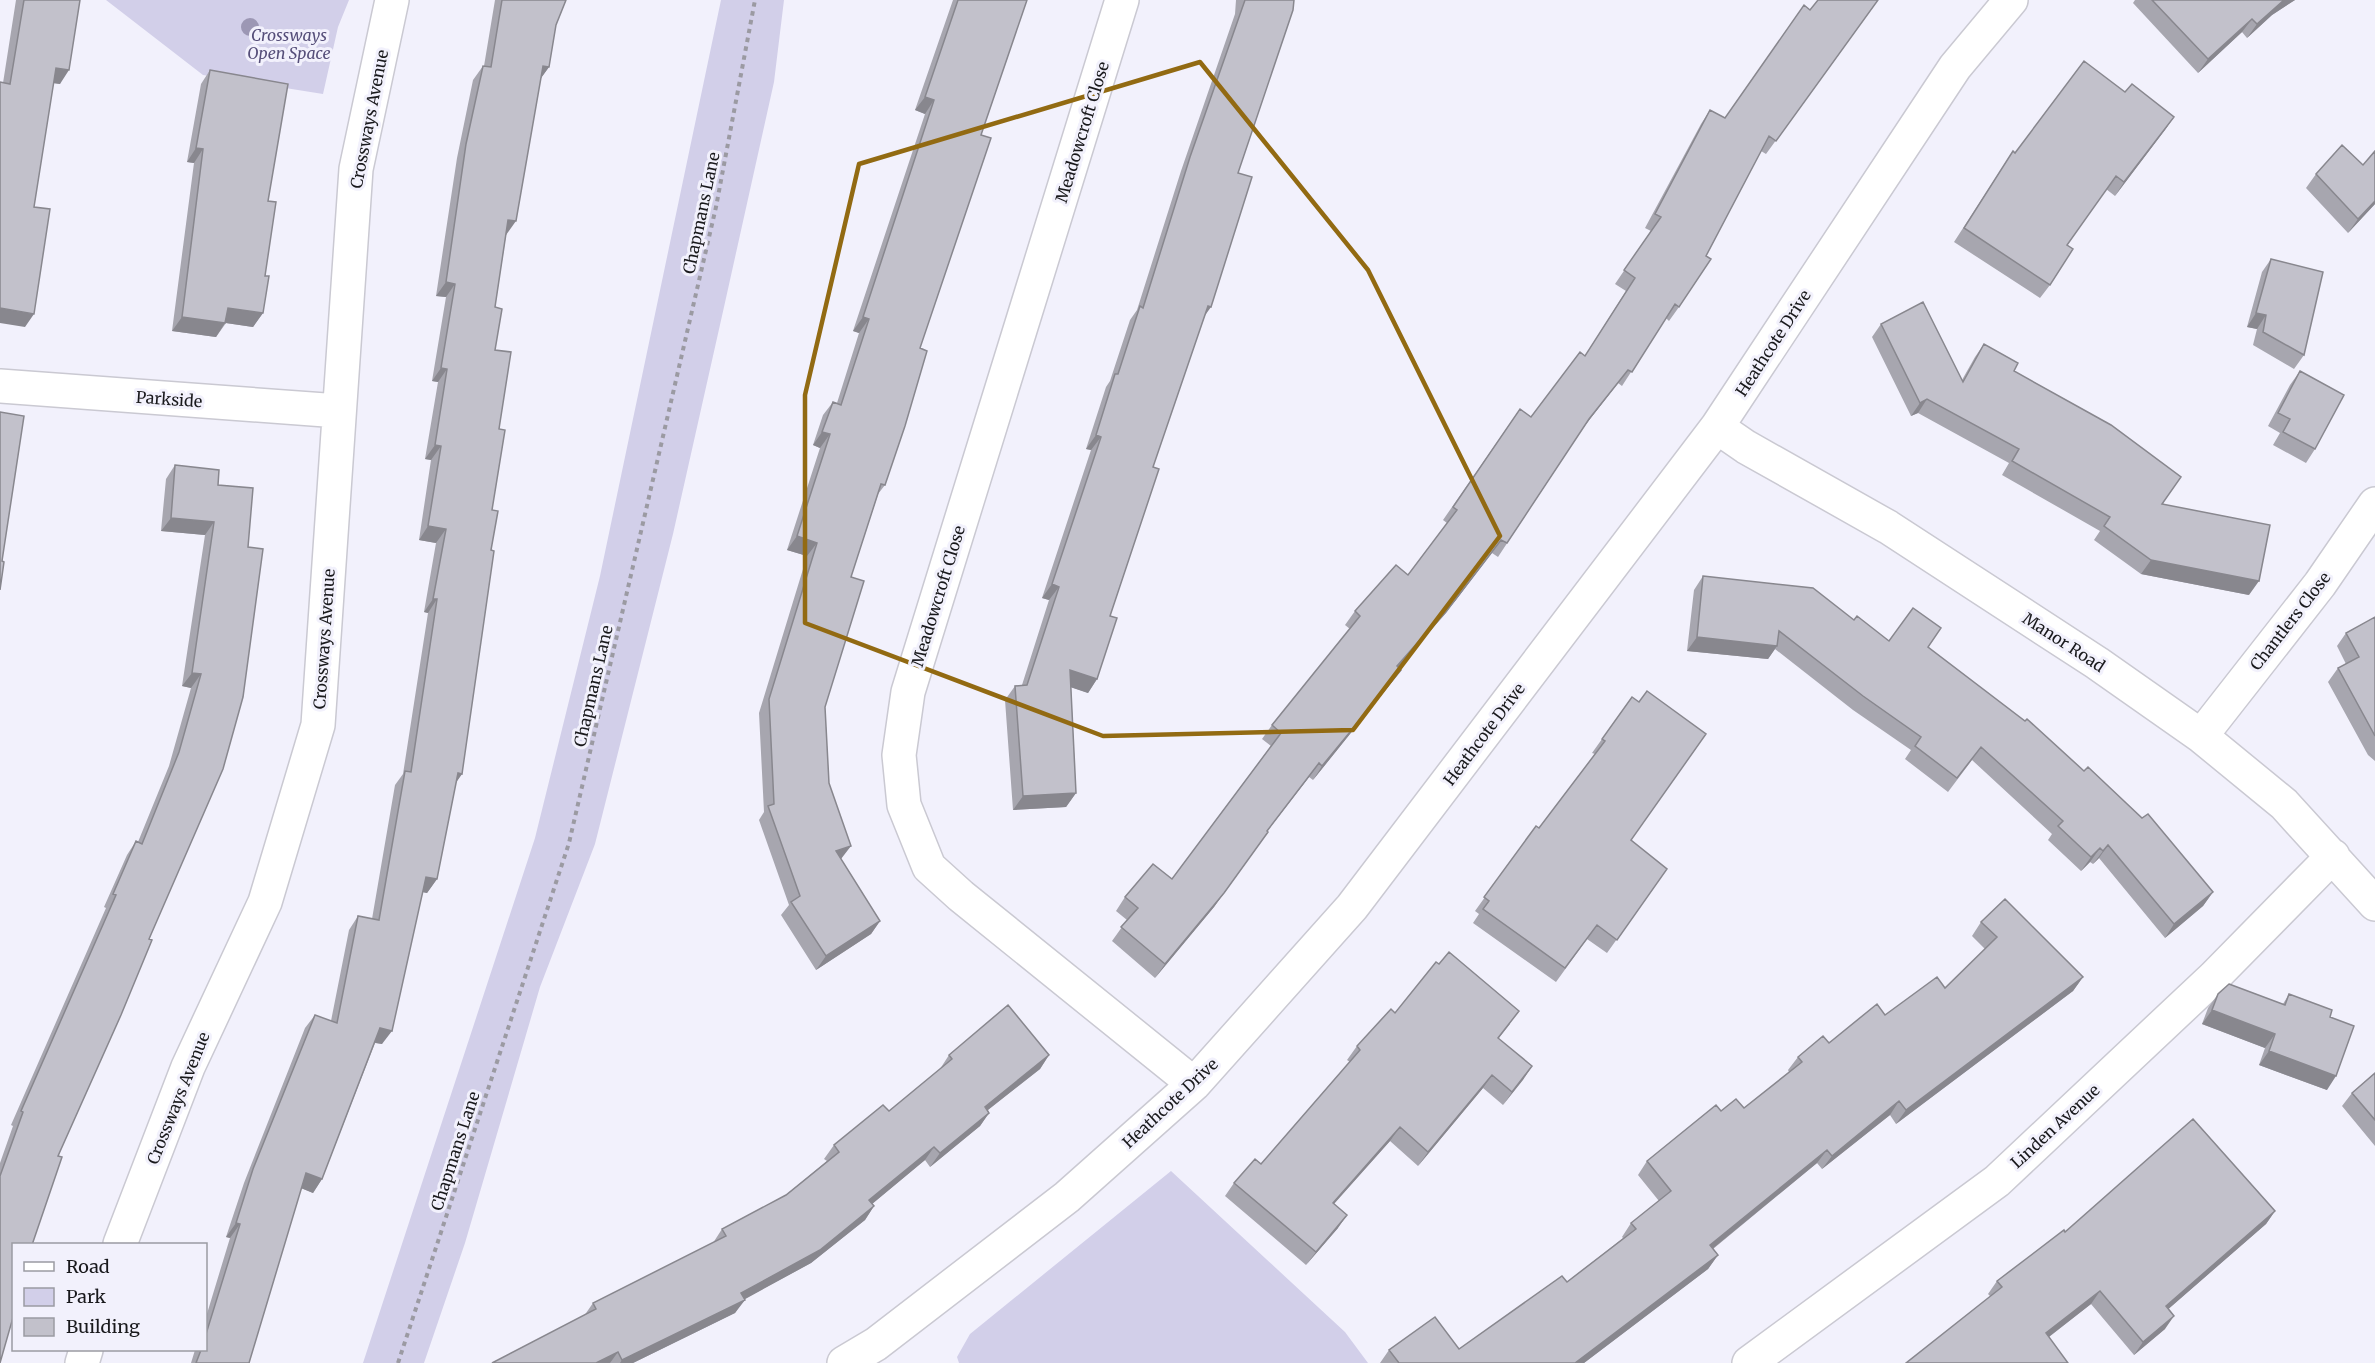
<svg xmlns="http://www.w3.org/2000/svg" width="2375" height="1363" font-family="Merriweather,serif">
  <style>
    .green { fill: #d2cfe9 }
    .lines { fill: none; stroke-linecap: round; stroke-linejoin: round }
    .minor-casing { stroke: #cac9d2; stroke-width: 36 }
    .path { stroke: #9b9aa2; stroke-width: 4; stroke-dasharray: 4.5 4.5; stroke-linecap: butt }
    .minor { stroke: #fff; stroke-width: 33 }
    .tree { fill: #9c97b4 }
    .wall { fill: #a7a6af }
    .shaded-wall { fill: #88878e }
    .building { fill: #c2c1cb; stroke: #88878e; stroke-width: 1.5 }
    .marked { fill: none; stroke: #926a12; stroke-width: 4.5; stroke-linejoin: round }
    .labels { text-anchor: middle; stroke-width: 6; stroke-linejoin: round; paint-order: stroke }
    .park-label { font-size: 16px; font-style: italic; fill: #554e79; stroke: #f2f1fc }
    .street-label { font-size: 16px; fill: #19191c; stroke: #f2f1fc }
  </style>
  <rect width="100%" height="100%" fill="#f2f1fc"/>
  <path class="green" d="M106 0H349L338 27 323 94 203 75Z
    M721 0H784L774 82 724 307 673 534 595 844 540 987 465 1243 424 1363H363L535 838 600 576Z
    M1171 1171 1345 1332 1368 1363H959L957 1357 970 1334Z"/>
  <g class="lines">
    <g class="minor-casing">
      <path id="minor" d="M1122 0 908 692 899 755 904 805 929 867 961 896 1194 1084
        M0 386 339 411
        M1717 427 1746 447 1888 527 2097 663 2201 736 2284 804 2375 904
        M2201 736 2320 584 2375 504
        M120 1244 188 1067 265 902 318 725 356 169 392 0
        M82 1363 86 1350
        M844 1363 876 1344 1067 1197 1194 1084 1352 907 1717 427 1955 67 2011 0
        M1749 1363 1997 1181 2214 977 2333 856"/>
    </g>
    <path class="path" d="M398 1363 569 843 716 207 755 0"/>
    <use href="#minor" class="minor"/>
  </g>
  <circle class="tree" cx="250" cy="27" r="9"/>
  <path class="wall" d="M16 0H80L60 84 53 83 34 207 25 327 3 83Z
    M495 0H566L556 25 549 67 540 79 506 235 495 307V350L499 429 492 510 491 550 462 774 455 783 437 879 427 893 423 892 382 1044 375 1043 322 1179 313 1193 301 1188 249 1363H191L195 1350H206V1317L230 1238 226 1237 244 1183 305 1028 315 1015 331 1021 349 930 358 916 372 919 395 785 403 774 428 613 424 612 436 543 419 540 431 460 425 459 438 382 432 381 446 297 436 296 457 158 473 80 483 66H484Z
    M953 0H1027L981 135 920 348 885 485 878 494 851 577 825 707 829 783 841 859 880 921 871 934 816 970 781 915 789 905 759 820 764 812 759 713 807 556 787 550 820 448 813 445 823 415 833 402 837 403 859 333 853 331 925 114 915 110Z
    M1236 0H1294L1238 173 1204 318 1153 467 1110 616 1097 679 1088 693 1071 687 1076 793 1066 807 1013 810 1005 700 1015 686 1022 685 1049 600 1042 598 1091 450 1086 449 1106 387 1110 381 1130 320 1137 310 1181 171 1235 14Z
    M1878 0 1766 154 1761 151 1679 307 1669 321 1666 318 1622 386 1618 383 1583 428 1498 557 1492 553 1446 613 1398 667 1401 670 1391 683 1313 780 1309 777 1267 831 1214 907 1155 978 1112 941 1127 920 1116 911 1125 897 1172 879 1271 746 1262 739 1272 725 1350 629 1345 625 1355 611 1408 575 1447 523 1443 520 1520 409 1531 417 1585 356 1626 291 1615 284 1651 231 1645 228 1701 124 1710 110 1725 118 1810 10Z
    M2135 0H2295L2272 15 2247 38 2242 32 2198 73 2133 3Z
    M210 70 268 201 263 313 253 327 226 323 216 337 172 331 194 163 187 162 201 84Z
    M2125 92 2174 117 2115 196 2106 189 2067 245 2050 285 2040 298 1954 242 2013 151 2015 153Z
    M2316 174 2375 204 2348 233 2306 188Z
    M2271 259 2304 355 2294 369 2253 345 2257 329 2247 327 2262 272Z
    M1881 324 1962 380 1975 357 1984 344 2162 504 2249 595 2141 574 2094 540 2100 531 2002 475 2009 463 1918 413 1911 416 1872 337Z
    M2300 371 2315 449 2306 463 2273 445 2280 433 2268 426 2290 385Z
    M175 465 218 485 253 488 149 939 58 1156 32 1245 0 1363V1163L13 1126 11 1125 106 908 104 907 127 855 136 841 138 842 169 766 191 688 182 686 205 535 161 531 166 479Z
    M1703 576 1854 620 1889 641 1928 647 2213 892 2203 906 2165 938 2099 858 2093 864 2090 862 2081 871 2048 840 2052 834 1972 760 1948 792 1905 759 1911 750 1853 710 1775 649 1768 659 1687 651 1694 590Z
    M2375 617V761L2368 755 2328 682 2338 668 2346 664 2337 646 2346 633Z
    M1632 697 1631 840 1667 869 1607 953 1587 939 1556 982 1473 923 1479 914 1475 911 1536 826 1539 828 1595 754 1592 753Z
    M1981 922 2083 977 2073 991 1896 1124 1890 1115 1822 1169 1817 1163 1713 1249 1718 1255 1708 1269 1584 1363H1380L1389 1350 1459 1349 1567 1282 1623 1238 1622 1237 1631 1223 1659 1201 1638 1175 1647 1161 1721 1111 1744 1108 1789 1072 1788 1070 1798 1057 1885 1015 1945 988 1985 949 1972 936Z
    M2218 994 2283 1004 2289 994 2330 1017 2327 1090 2259 1065 2265 1048 2202 1024 2208 1008Z
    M1395 1013 1510 1024 1498 1039 1532 1066 1503 1105 1483 1088 1418 1166 1390 1141 1334 1204 1338 1228 1306 1265 1225 1196 1234 1183 1261 1164 1350 1062 1347 1060 1357 1046Z
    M949 1055H1049L1040 1069 988 1110 989 1113 980 1126 930 1167 925 1160 872 1204 874 1206 865 1220 811 1263 744 1299 735 1313 633 1363H492L584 1316 593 1303 713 1243 722 1229 786 1195 827 1161 824 1159 834 1145 889 1111 940 1069Z
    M2375 1073V1146L2342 1106 2352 1093Z
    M2275 1211 2266 1224 2168 1309 2165 1329 2134 1355 2091 1304 2049 1337 1990 1296 1988 1294 1997 1281 2065 1232Z"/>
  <path class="shaded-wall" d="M2284 0H2295L2272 15 2247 38 2257 24Z
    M2252 19 2242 32 2198 73 2208 59Z
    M543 66 549 67 539 81Z
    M56 68 69 70 60 84 46 82Z
    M925 97 934 100 925 114 915 110Z
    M2174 117 2165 130 2115 196 2124 182Z
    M196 148 203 149 194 163 187 162Z
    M2375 201V204L2348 233 2358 219Z
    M508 220 516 221 506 235 498 234Z
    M446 282 455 284 446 297 436 296Z
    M1208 306 1211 307 1201 321Z
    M0 308 34 314 25 327 0 323Z
    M228 308 263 313 253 327 219 322Z
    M2256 313 2266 315 2257 329 2247 327Z
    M182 317 225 323 216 337 172 331Z
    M863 317 869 319 859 333 853 331Z
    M441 368 447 369 438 382 432 381Z
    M1628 370 1618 383 1579 433 1589 419Z
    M1927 399 1918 413 1911 416 1920 403Z
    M822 432 830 434 820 448 813 445Z
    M1096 435 1101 437 1091 450 1086 449Z
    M435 445 441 446 431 460 425 459Z
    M171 518 214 522 205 535 161 531Z
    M428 526 446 529 436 543 419 540Z
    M797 536 817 543 807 556 787 550Z
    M1501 540 1446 613 1387 680 1397 666Z
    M2151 560 2259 581 2249 595 2141 574Z
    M1052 584 1059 587 1049 600 1042 598Z
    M433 599H437L428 613 424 612Z
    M1697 637 1777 646 1768 659 1687 651Z
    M1070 670 1097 679 1088 693 1061 684Z
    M1401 670 1391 683 1313 780 1322 766Z
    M192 673 201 674 191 688 182 686Z
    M1319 763 1309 777 1257 844 1267 831Z
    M458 773 462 774 453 787Z
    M1076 793 1066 807 1013 810 1023 796Z
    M1268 832 1214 907 1155 978 1165 964Z
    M2108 845 2099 858 2093 864 2103 851Z
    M851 846 841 859 826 865 836 851Z
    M2100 848 2090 862 2081 871 2091 857Z
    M426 877 437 879 427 893 417 891Z
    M2213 892 2203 906 2165 938 2174 924Z
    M880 921 871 934 816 970 826 956Z
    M2083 977 2073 991 1896 1124 1906 1110Z
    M2212 1010 2275 1034 2265 1048 2202 1024Z
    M380 1028 392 1031 382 1044 371 1042Z
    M2269 1051 2336 1076 2327 1090 2259 1065Z
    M1049 1055 1040 1069 975 1120 985 1107Z
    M1532 1066 1523 1080 1503 1105 1512 1092Z
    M1492 1075 1483 1088 1418 1166 1428 1152Z
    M1899 1101 1890 1115 1822 1169 1832 1156Z
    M989 1113 980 1126 930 1167 940 1153Z
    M1400 1127 1390 1141 1323 1216 1333 1203Z
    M934 1147 925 1160 860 1214 869 1200Z
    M1827 1150 1817 1163 1700 1259 1710 1245Z
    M306 1173 322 1179 313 1193 296 1186Z
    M874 1206 865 1220 811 1263 738 1303 745 1300 735 1313 633 1363H620L622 1360 741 1293Z
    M2275 1211 2266 1224 2157 1319 2166 1306Z
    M1347 1215 1338 1228 1306 1265 1316 1252Z
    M236 1223 240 1224 230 1238 226 1237Z
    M1718 1255 1708 1269 1584 1363H1575Z
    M2100 1291 2091 1304 2037 1346 2046 1333Z
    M2174 1316 2165 1329 2134 1355 2143 1342Z
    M618 1352 610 1363H596Z"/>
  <path class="building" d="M24 0H80L69 70 56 68 34 207 50 209 34 314 0 308V82L10 84Z
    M502 0H566L556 25 549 67 543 66 516 221 508 220 495 307 502 309 495 350 511 352 499 429 505 430 492 510 498 511 491 550 494 551 462 774 458 773 437 879 426 877 392 1031 380 1028 322 1179 306 1173 249 1363H196L201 1350H206V1334L240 1224 236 1223 253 1169 315 1015 337 1023 358 916 379 920 405 771 411 772 437 599H433L446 529 428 526 441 446 435 445 447 369 441 368 455 284 446 282 466 144 483 66 491 67Z
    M958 0H1027L981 135 991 138 920 348 927 351 905 426 885 485 881 484 851 577 864 581 825 707 829 783 851 846 836 851 880 921 826 956 791 902 800 896 768 806 774 804 769 699 817 543 797 536 830 434 822 432 833 402 841 405 869 319 863 317 934 100 925 97Z
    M1245 0H1294L1293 10 1238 173 1252 177 1211 307 1208 306 1153 467 1159 469 1110 616 1117 618 1097 679 1070 670 1076 793 1023 796 1015 686 1027 685 1059 587 1052 584 1101 437 1096 435 1115 374H1118L1140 306 1143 308 1190 157Z
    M1818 0H1878L1776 141 1769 136 1706 256 1711 259 1679 307 1675 304 1632 372 1628 370 1589 419 1507 543 1501 540 1455 600 1397 666 1401 670 1322 766 1319 763 1267 831 1268 832 1224 893 1165 964 1121 927 1138 908 1125 897 1153 864 1172 879 1281 733 1272 725 1360 616 1355 611 1396 565 1408 575 1457 510 1453 507 1520 409 1531 417 1580 352 1585 356 1635 278 1624 270 1661 217 1655 214 1710 110 1725 118 1804 5 1810 10Z
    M2152 0H2284L2257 24 2252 19 2208 59Z
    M2084 61 2125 92 2132 84 2174 117 2124 182 2116 176 2067 245 2073 249 2050 285 1964 228 2013 151 2015 153Z
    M210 70 288 84 268 201 276 202 265 276H269L263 313 228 308 225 323 182 317 203 149 196 148Z
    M2342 145 2363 165 2375 151V201L2358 219 2316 174Z
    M2271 259 2323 272 2304 355 2263 332 2266 315 2256 313Z
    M1923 302 1963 382 1984 344 2018 363 2014 371 2111 425 2181 477 2162 504 2270 525 2259 581 2151 560 2104 526 2110 517 2012 461 2019 449 1927 399 1920 403 1881 324Z
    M2300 371 2344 395 2315 449 2283 432 2290 419 2278 413Z
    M0 412 24 416 2 561 4 562 0 590Z
    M175 465 219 470 218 485 253 488 248 547 263 549 243 697 223 769 149 939 152 940 121 1015 58 1156 62 1157 32 1245H14V1314L0 1363V1176L23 1112 21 1111 116 895 113 894 136 841 142 844 179 752 201 674 192 673 214 522 171 518Z
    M1703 576 1813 588 1854 620 1857 616 1889 641 1913 608 1941 628 1928 647 2025 721 2027 719 2084 771 2088 767 2142 818 2148 814 2213 892 2174 924 2108 845 2103 851 2100 848 2091 857 2058 826 2063 821 1981 747 1957 778 1915 746 1921 737 1863 696 1779 631 1777 646 1697 637Z
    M2375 617V736L2338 668 2359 657 2346 633Z
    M1647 691 1706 734 1631 840 1667 869 1617 940 1597 925 1565 968 1483 909 1489 901 1484 897 1536 826 1539 828 1605 741 1602 739 1632 697 1639 702Z
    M2005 899 2083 977 1906 1110 1899 1101 1832 1156 1827 1150 1710 1245 1718 1255 1575 1363H1399L1389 1350 1435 1317 1459 1349 1562 1276 1567 1282 1636 1229 1631 1223 1671 1191 1647 1161 1716 1105 1721 1111 1736 1099 1744 1108 1802 1062 1798 1057 1823 1036 1829 1043 1877 1004 1885 1015 1937 977 1945 988 1997 937 1981 922Z
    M1449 952 1519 1011 1498 1038 1532 1066 1512 1092 1492 1075 1428 1152 1400 1127 1333 1203 1347 1215 1316 1252 1234 1183 1255 1159 1261 1164 1360 1050 1357 1046 1391 1009 1395 1013 1436 962 1439 964Z
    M2229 984 2285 1005 2289 994 2332 1010 2330 1017 2354 1026 2336 1076 2269 1051 2275 1034 2212 1010 2218 994Z
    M1008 1005 1049 1055 985 1107 989 1113 940 1153 934 1147 869 1200 874 1206 820 1250 741 1293 745 1300 622 1360 618 1352 596 1363H492L596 1309 593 1303 726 1236 722 1229 786 1195 839 1152 834 1145 883 1105 889 1111 952 1059 949 1055Z
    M2375 1073V1120L2352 1093Z
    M2193 1119 2275 1211 2166 1306 2174 1316 2143 1342 2100 1291 2046 1333 2068 1363H1906L2002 1287 1997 1281 2064 1230 2065 1232Z"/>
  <path class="marked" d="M1200 62 1368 270 1500 536 1353 730 1103 736 805 623V395L859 164Z"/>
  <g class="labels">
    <g class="park-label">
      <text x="289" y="41">Crossways<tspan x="289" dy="18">Open Space</tspan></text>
    </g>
    <g class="street-label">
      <text transform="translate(369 119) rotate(-79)" y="6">Crossways Avenue</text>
      <text transform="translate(1082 132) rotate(-73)" y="6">Meadowcroft Close</text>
      <text transform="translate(701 213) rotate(-78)" y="6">Chapmans Lane</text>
      <text transform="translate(1773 343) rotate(-57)" y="6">Heathcote Drive</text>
      <text transform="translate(169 399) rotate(4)" y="6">Parkside</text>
      <text transform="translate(938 596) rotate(-73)" y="6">Meadowcroft Close</text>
      <text transform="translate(2290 621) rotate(-52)" y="6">Chantlers Close</text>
      <text transform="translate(324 639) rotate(-86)" y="6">Crossways Avenue</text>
      <text transform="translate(2064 642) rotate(33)" y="6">Manor Road</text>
      <text transform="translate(593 686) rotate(-77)" y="6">Chapmans Lane</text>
      <text transform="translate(1484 734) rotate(-53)" y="6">Heathcote Drive</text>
      <text transform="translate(178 1098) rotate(-68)" y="6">Crossways Avenue</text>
      <text transform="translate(1170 1103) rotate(-43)" y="6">Heathcote Drive</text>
      <text transform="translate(2055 1126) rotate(-43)" y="6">Linden Avenue</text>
      <text transform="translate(455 1151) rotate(-72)" y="6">Chapmans Lane</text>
    </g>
  </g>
  <rect x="12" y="1243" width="195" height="108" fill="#f2f1fc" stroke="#9b9ba2" stroke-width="1.5"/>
  <rect x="24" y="1262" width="30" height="9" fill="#ffffff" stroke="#9b9ba2" stroke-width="1.5"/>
  <text x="66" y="1273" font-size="18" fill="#19191c">Road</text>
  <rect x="24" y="1288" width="30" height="18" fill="#d2cfe9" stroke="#9b9ba2" stroke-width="1.5"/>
  <text x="66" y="1303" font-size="18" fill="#19191c">Park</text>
  <rect x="24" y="1318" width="30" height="18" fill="#c2c1cb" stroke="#9b9ba2" stroke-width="1.5"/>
  <text x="66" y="1333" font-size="18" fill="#19191c">Building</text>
</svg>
